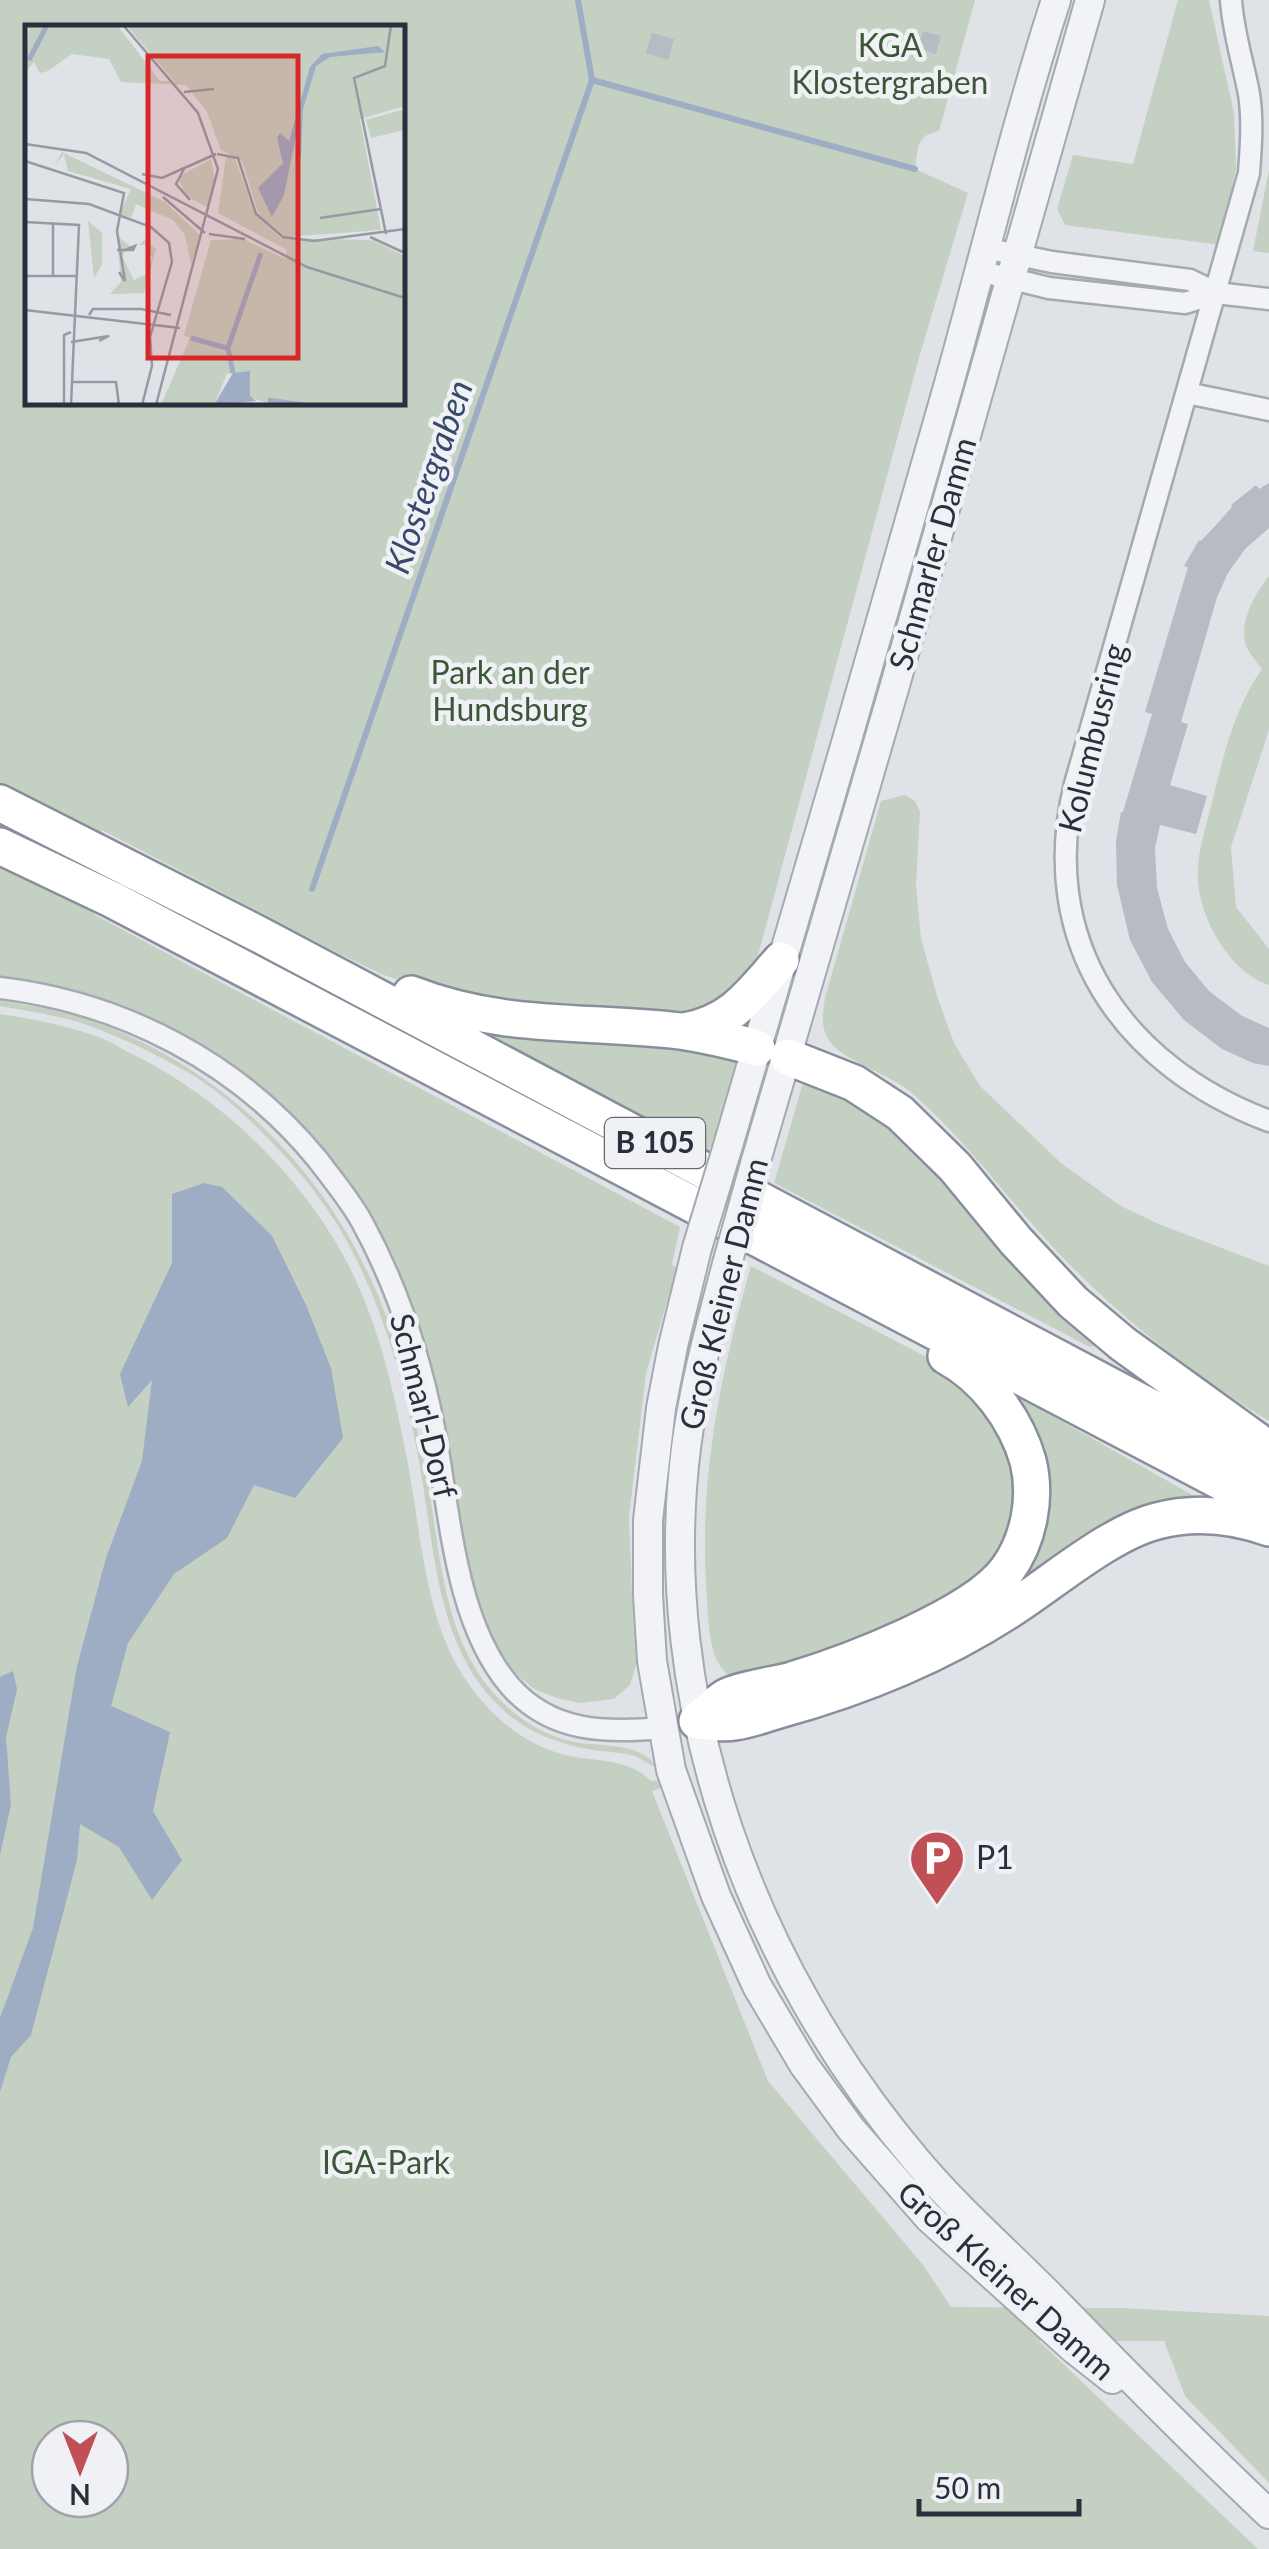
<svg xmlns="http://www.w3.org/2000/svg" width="1269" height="2549" font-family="Lato,sans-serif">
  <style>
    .green { fill: #c4d0c1; fill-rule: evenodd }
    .water { fill: #9eacc4 }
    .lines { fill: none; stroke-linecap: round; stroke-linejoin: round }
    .stream { stroke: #9eacc4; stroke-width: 6 }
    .building { fill: #b7bbc3 }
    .minor-casing { stroke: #a5a9b1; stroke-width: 25 }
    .tertiary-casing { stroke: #a5a9b1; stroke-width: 32 }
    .trunk-casing { stroke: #888e9c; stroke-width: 40 }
    .minor { stroke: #f2f3f6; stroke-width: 20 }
    .tertiary { stroke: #f2f3f6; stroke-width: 28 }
    .trunk { stroke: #fff; stroke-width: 35 }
    .tertiary-bridge-casing { stroke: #a5a9b1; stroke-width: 32; stroke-linecap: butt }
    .tertiary-bridge { stroke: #f2f3f6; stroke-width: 28 }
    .labels { text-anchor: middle; stroke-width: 9; stroke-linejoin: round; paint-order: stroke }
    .shield { fill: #eff1f5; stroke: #656974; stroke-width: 2.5 }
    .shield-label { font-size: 30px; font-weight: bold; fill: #2a2f3d }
    .park-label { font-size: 32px; fill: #3b5738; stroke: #eff1f5 }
    .street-label { font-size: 32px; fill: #2a2f3d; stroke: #eff1f5 }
    .poi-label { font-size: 32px; fill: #2a2f3d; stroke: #eff1f5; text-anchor: start }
    .water-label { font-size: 35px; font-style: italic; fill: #384a6c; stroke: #eff1f5 }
    .inset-river { fill: none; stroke: #9eacc4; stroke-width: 5 }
    .inset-road { fill: none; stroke: #979aa3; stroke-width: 2.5 }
    .view { fill: #d62828; fill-opacity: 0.15; stroke: #d62828; stroke-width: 5 }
    .inset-edge { fill: none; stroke: #2a2f3d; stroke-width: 5 }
  </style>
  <rect width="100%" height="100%" fill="#dfe2e7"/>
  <path class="green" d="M0 0H975L939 131C915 136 919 148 915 169L968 193 918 361 756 963 723 1008 651 1021 426 990 381 974 332 950 102 830 93 914 680 1227 672 1265 677 1268 646 1373 629 1517 632 1593 638 1659 630 1685 614 1699 580 1703 557 1698 534 1689 513 1671 486 1633 476 1606 428 1361 321 1149 270 1095 207 1052 145 1017 83 993 15 978 0 977ZM28 28H402V402H28Z
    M1178 0H1209L1234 113 1236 168 1221 245 1065 225 1057 209 1073 155 1133 164Z
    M1269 170V253L1253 251Z
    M1269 576V730L1231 847 1236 907 1269 949V985C1231 973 1201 921 1198 882 1196 856 1205 831 1211 806 1223 759 1233 710 1262 669 1256 661 1247 651 1245 642 1240 619 1256 593 1269 576Z
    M905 795 915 801 920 811 916 885 921 939 938 999 954 1043 980 1086 1062 1164 1121 1206 1161 1225 1269 1266V1421C1196 1377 1127 1323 1067 1262 1014 1208 970 1144 913 1094 892 1075 844 1061 830 1042 820 1028 823 1014 825 998L881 801Z
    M0 1001C35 1006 70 1012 103 1025 230 1074 329 1175 380 1300 400 1349 411 1402 422 1453 438 1522 437 1596 470 1659 490 1697 525 1728 566 1740 596 1749 638 1739 657 1767 648 1766 642 1757 631 1755 619 1752 606 1752 594 1750 555 1744 521 1730 494 1701 436 1641 434 1544 420 1467 405 1380 376 1279 325 1206 297 1165 239 1104 197 1078 168 1060 135 1044 103 1031 70 1017 34 1012 0 1006Z
    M0 1014C33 1019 64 1025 96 1036 108 1040 119 1047 130 1053 218 1096 293 1167 342 1253 376 1314 393 1386 406 1454 420 1523 424 1615 462 1674 486 1712 521 1744 566 1755 596 1762 629 1758 651 1781L661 1780 664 1787 652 1791 768 2081 923 2265 951 2307 1119 2308 1269 2316V2483L1185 2396 1164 2341H1039L1258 2549H0ZM50 2439H110V2499H50Z
    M463 1023 689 1042 737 1060 738 1069 709 1151Z
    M804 1079 884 1115 1095 1341 1094 1346 1090 1347 774 1183Z
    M751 1266 946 1367 1002 1424 1019 1491 1012 1529 992 1563 957 1596 810 1661 733 1682C729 1674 723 1671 719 1664 709 1648 708 1616 707 1597 698 1481 720 1376 751 1266Z
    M1014 1394 1210 1505 995 1608 1030 1548Z"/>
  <path class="water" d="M204 1183 222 1187 272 1236 306 1305 331 1368 343 1438 295 1498 254 1485 227 1538 174 1574 128 1643 111 1706 170 1732 153 1811 182 1860 152 1900 119 1847 80 1824 77 1860 31 2035 11 2057 0 2092V2018L33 1928 77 1666 106 1558 142 1461 152 1380 128 1407 120 1374 172 1263V1194Z
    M13 1671 17 1689 6 1737 11 1805 0 1855V1677Z"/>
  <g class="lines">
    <path class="stream" d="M592 80 915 169
      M312 889 592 80 578 0"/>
  </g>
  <path class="building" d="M923 31 941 36 936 54 917 48Z
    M652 33 674 39 668 60 646 53Z
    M1269 483V528L1245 549 1228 573 1217 597 1181 722 1188 724 1170 785 1207 796 1196 834 1160 825 1155 848 1157 888 1168 929 1185 962 1209 991 1242 1016 1269 1028V1066L1253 1063 1222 1049 1184 1020 1152 982 1130 940 1117 885 1116 841 1121 812H1123L1152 714 1145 712 1188 567 1184 566 1199 540 1201 541 1216 525 1232 507 1231 505 1256 485 1259 489Z"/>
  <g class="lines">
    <g class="minor-casing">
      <path id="minor" d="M1231 0C1233 32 1243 62 1249 94 1253 120 1251 146 1249 173L1075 784C1036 942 1123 1066 1269 1121
        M985 248 1052 262 1190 280 1216 293 1269 299
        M979 271 1049 288 1185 303 1216 293
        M1187 393 1269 410
        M0 988C124 1003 239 1063 318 1160 333 1180 350 1200 362 1222 397 1286 420 1356 434 1428 450 1510 454 1621 510 1686 551 1733 606 1733 663 1728"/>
    </g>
    <g class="tertiary-casing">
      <path id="tertiary" d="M727 1149C801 898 875 646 946 394 983 263 1014 130 1056 0
        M755 1164 893 692 1090 0
        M697 1248 673 1346 661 1408 648 1520V1595L652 1661 671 1770 716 1896 757 1986 804 2065 851 2129 929 2218 1074 2349 1112 2379
        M727 1264C711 1325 694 1385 686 1448 654 1704 752 1967 917 2161 959 2211 1009 2254 1055 2301 1125 2373 1196 2445 1269 2514"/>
    </g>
    <g class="trunk-casing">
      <path id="trunk" d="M0 803 262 936 1269 1470
        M0 846 113 900 1269 1507
        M411 994C504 1030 585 1020 680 1031 706 1035 732 1041 757 1048
        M684 1031C732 1023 751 994 781 960
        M788 1057 854 1083 900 1113 955 1167 1016 1241 1073 1302 1123 1344 1256 1440
        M697 1721C706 1714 716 1703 726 1697 741 1689 774 1685 792 1680 848 1663 973 1616 1007 1570 1029 1540 1037 1497 1028 1461 1016 1419 985 1377 946 1356
        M697 1721C709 1722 723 1724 735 1722 750 1720 765 1714 779 1710 859 1688 938 1656 1008 1611 1051 1584 1109 1533 1157 1521 1195 1511 1233 1515 1269 1528"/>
    </g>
    <use href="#minor" class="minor"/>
    <use href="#tertiary" class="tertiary"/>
    <use href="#trunk" class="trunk"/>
    <g class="tertiary-bridge-casing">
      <path id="tertiary-bridge" d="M697 1248 727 1149
        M727 1264 755 1164"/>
    </g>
    <use href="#tertiary-bridge" class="tertiary-bridge"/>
  </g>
  <defs>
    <g id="parking-pin" transform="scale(2.875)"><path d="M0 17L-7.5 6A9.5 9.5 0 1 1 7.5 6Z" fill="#c15056" stroke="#eff1f5"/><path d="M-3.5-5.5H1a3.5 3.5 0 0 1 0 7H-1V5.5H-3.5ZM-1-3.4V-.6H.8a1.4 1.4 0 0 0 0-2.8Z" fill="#fff"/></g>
  </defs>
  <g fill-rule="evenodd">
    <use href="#parking-pin" x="937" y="1858"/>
  </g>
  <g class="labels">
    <rect class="shield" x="605" y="1118" width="100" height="50" rx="8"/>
    <g class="shield-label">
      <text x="655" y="1153">B 105</text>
    </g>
    <g class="park-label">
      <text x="890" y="57">KGA<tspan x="890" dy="37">Klostergraben</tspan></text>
      <text x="510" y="684">Park an der<tspan x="510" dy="37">Hundsburg</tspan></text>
      <text x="386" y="2174">IGA-Park</text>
    </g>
    <g class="street-label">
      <text transform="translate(933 554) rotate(-74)" y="11">Schmarler Damm</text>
      <text transform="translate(1093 738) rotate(-76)" y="11">Kolumbusring</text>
      <text transform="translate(724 1294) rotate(-76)" y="11">Groß Kleiner Damm</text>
      <text transform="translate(423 1406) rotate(76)" y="11">Schmarl-Dorf</text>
      <text transform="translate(1006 2281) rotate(42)" y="11">Groß Kleiner Damm</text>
    </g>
    <g class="poi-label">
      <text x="976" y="1869">P1</text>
    </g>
    <g class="water-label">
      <text transform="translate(429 477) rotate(-71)" y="12">Klostergraben</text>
    </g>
  </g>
  <g transform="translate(25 25)">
    <rect width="380" height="380" fill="#dfe2e7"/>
    <path d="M4 0H92L135 56H149L101 0H380V81L335 94 356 205 261 212 234 191 217 136 196 125 182 87 161 60 96 57 84 34 47 29 23 46 15 48 9 37 1 46ZM380 84V105L346 113 341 95ZM37 127 140 177 175 210 166 239 160 210 148 195 111 179 106 193 95 189 106 164 43 146 39 129 29 142ZM201 132 210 133 230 190 256 213 347 215 380 231V380H247L225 372 224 346 202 349 189 380H136L165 313 159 310 186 215 218 214 261 234 262 225 193 188ZM186 134 190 156 184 183 161 171 153 152ZM63 196 77 208V239L69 253ZM92 211 105 221 97 231 109 255 122 249 127 233 122 220H114L119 215 131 224 119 268 85 269 96 257Z" fill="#c4d0c1"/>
    <path d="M353 21 360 27 305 32 291 41 278 84 276 130 272 135 275 91 259 170 247 192 233 163 258 138 252 113 255 108 264 116 285 42 297 29ZM225 346V371L231 376 189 380 208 348Z" fill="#9eacc4"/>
    <path class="inset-river" d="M4 35 22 0M166 313 202 323M208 348 203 323 236 228M243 375 278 380"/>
    <path class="inset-road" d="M98 0 173 88 193 144 131 380M159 67 189 64M0 119 61 128 282 242 380 273M192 129 213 133 231 189 258 212 289 216 380 204M0 136 99 168 92 206 100 256 94 247M160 142 151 159 165 175M117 149 137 153 191 129M138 172 180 208M0 174 64 179 126 202 144 218 147 237 125 312 127 341 117 380M295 193 356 184M0 197 54 200 46 380M184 209 220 214M361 209 329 53 360 41 366 0M345 212 380 228M92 225H108L110 221 100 225M0 251H53M28 251V197M0 285 155 303M64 290 68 284H116L146 290M46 317 84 311 74 316M46 357H91L94 380M39 380V310L46 307"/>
    <path class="view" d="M123 31H273V333H123Z"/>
    <rect width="380" height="380" class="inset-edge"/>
  </g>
  <g transform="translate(80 2469) rotate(180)"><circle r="48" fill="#eff1f5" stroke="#a0a3ab" stroke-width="2.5"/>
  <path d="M0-8L18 38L0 25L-18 38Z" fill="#c15056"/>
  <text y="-15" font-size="28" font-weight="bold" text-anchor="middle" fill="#2a2f3d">N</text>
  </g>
  <path d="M919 2499v15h160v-15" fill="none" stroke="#2a2f3d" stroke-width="5"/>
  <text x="934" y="2499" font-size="30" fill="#2a2f3d" stroke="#eff1f5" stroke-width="8" paint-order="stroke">50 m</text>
</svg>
